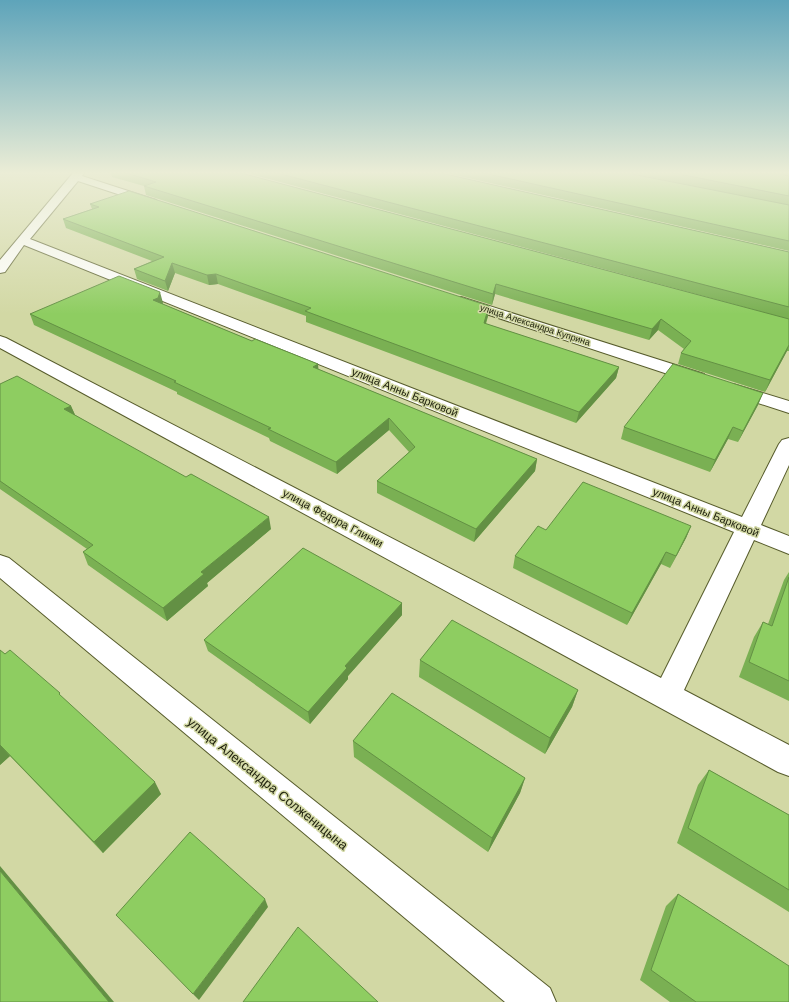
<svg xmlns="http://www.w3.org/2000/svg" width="789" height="1002" font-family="'Work Sans',sans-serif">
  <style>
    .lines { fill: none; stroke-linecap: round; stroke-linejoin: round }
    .minor-casing { stroke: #575c2c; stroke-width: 2 }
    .minor { fill: #fff; fill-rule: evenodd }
    .wall { fill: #7ab053 }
    .shaded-wall { fill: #639044 }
    .building { fill: #8ecd61; stroke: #639044 }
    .labels { text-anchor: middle; stroke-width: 3; stroke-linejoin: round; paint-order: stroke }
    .far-street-label { font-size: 9px; fill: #222410; stroke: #d2d8a4 }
    .street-label { font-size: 11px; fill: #222410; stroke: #d2d8a4 }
    .near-street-label { font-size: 13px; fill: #222410; stroke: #d2d8a4 }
  </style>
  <rect width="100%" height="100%" fill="#d2d8a4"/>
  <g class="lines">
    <g class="minor-casing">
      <path id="minor" d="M73 173H84L82 176 156 200 158 202 156 204H148L78 181 30 239 742 517 779 444 782 440 789 438V465L761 525 789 536V554L754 540 684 690 789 745V776L778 772 0 348V336L6 338 661 678 734 532 24 245 5 272 0 273V260Z
        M461 297 704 374 707 378 704 382 698 383 692 382 456 304 454 301 456 298Z
        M733 384 789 401V413L727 393 724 389 727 385Z
        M0 555 9 558 550 988 556 1002H505L0 578Z"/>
    </g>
    <use href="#minor" class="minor"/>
  </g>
  <path class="wall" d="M111 173H241L789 319V351H787L765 392 678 364 681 353 684 349 658 330 649 340 495 294 492 305 146 195 144 186 112 177Z
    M247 173H441L789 252V319Z
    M446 173H627L712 190 630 173H789V251Z
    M90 204 488 316 486 324 619 367 616 378 576 423 306 322V316L218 284 209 285 175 273 168 291 137 279 134 269 152 261 66 228 63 219 92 209Z
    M163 303V304L252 341 318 364V369L537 459 535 471 474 542 377 493V481L409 452 389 430 337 474 270 441 269 438 177 394V392L34 325 30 314Z
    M0 384 71 406 75 415 271 529 207 583 208 586 167 621 88 565 83 552 87 549 0 489Z
    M763 393 758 405 738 442 728 439 710 472 621 439 624 427Z
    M691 526 686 538 670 568 661 564 627 625 513 568 515 556 546 530Z
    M789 572V701L739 677 754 637 763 622 768 624 784 580Z
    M402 603V615L348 676V679L310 724 208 651 204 640Z
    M0 650 64 699 161 794 103 853 10 756 0 765Z
    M420 660 578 690 572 707 545 754 419 677Z
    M353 741 525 778 520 793 488 852 354 757Z
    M709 770 789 815V912L677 843 698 785Z
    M678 894 789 1002H670L640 980 666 906Z"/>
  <path class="shaded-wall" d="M172 263 175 273 168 291 165 281Z
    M216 274 218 284 209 285 207 275Z
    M496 284 495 294 492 305 493 294Z
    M160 292 163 303 161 308 153 300Z
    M489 306 488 316 482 334 484 323Z
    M661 319 658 330 649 340 652 329Z
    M789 345 787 351 765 392 770 380Z
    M318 364 319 376 313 367Z
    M619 367 616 378 576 423 579 412Z
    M763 393 758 405 738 442 743 431Z
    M71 406 76 417 64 409Z
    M389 418V430L337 474 336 462Z
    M733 427 728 439 710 472 715 460Z
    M537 459 535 471 474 542 476 529Z
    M269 517 271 529 207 583 208 586 167 621 163 608 201 572Z
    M691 526 686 538 670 568Z
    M666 552 661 564 627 625 632 613Z
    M402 603V615L348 676V679L310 724 308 712 345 666Z
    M578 690 572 707 545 754 550 738Z
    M0 745 10 756 0 765Z
    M525 778 520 793 488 852 492 838Z
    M155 782 161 794 103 853 94 842Z
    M0 866 114 1002H109L0 871Z
    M265 899 268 907 199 1000 193 994Z"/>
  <path class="building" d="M126 173H241L789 319V345L770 380 681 353 691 341 661 319 652 329 496 284 493 294 144 186 156 182Z
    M277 173H441L789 252V307Z
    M484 173H627L789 205V241Z
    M674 173H777L789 176V196Z
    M129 191 489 306 484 323 619 367 579 412 305 311 311 308 216 274 207 275 172 263 165 281 134 269 164 257 63 219 99 207 90 204Z
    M119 276 160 292 158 298 153 300 252 341 255 339 318 364 313 367 537 459 476 529 377 481 415 447 389 418 336 462 268 429 271 428 174 382 176 381 30 314Z
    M673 364 763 393 743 431 733 427 715 460 624 427Z
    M17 376 71 406 64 409 186 477 191 474 269 517 201 572 204 574 163 608 83 552 93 545 0 481V384Z
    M583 482 691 526 676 556 666 552 632 613 515 556 538 526 546 530Z
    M303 548 402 603 345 666 347 668 308 712 204 640Z
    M789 577V681L749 662 763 622 772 626Z
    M452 620 578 690 550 738 420 660Z
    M0 650 5 654 10 650 60 693 59 694 155 782 94 842 0 745Z
    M392 693 525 778 492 838 353 741Z
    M709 770 789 815V890L688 828Z
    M190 832 265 899 193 994 116 915Z
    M0 871 109 1002H0Z
    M678 894 789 966V1002H696L651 970Z
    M298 927 378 1002H243Z"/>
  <linearGradient id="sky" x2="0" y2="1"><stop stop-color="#5ea4ba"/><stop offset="0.55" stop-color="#ebedd6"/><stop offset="1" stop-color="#ebedd6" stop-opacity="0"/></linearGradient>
  <rect width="789" height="314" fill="url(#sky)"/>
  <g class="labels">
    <g class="far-street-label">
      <text transform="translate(535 325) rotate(18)" y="3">улица Александра Куприна</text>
    </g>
    <g class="street-label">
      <text transform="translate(405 392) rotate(22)" y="4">улица Анны Барковой</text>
      <text transform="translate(706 512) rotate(22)" y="4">улица Анны Барковой</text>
      <text transform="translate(333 518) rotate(28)" y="4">улица Федора Глинки</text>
    </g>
    <g class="near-street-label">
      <text transform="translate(268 783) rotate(39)" y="5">улица Александра Солженицына</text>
    </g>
  </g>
</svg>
